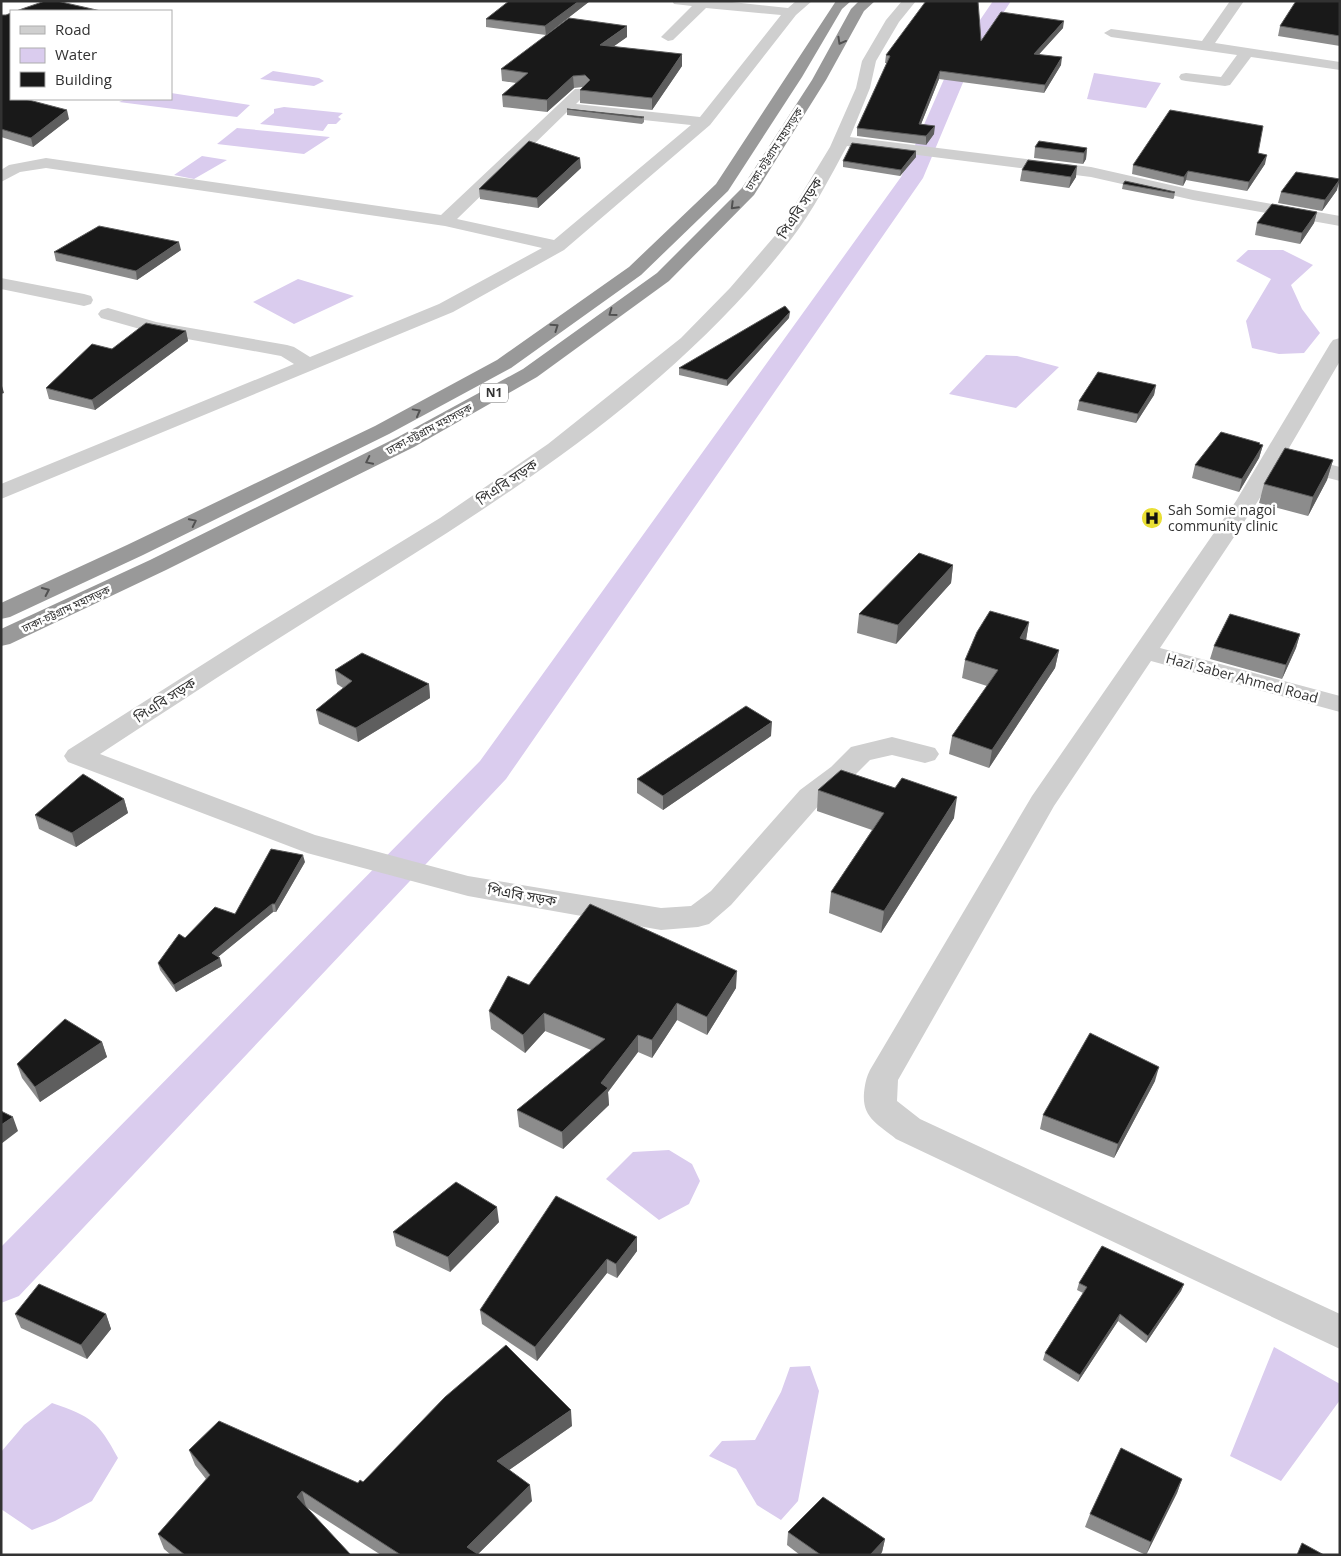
<svg xmlns="http://www.w3.org/2000/svg" width="1341" height="1556" font-family="'Open Sans','Noto Sans Bengali',sans-serif">
  <style>
    .water { fill: #daccee }
    .lines { fill: none; stroke-linecap: round; stroke-linejoin: round }
    .canal { fill: #daccee; fill-rule: evenodd }
    .minor { fill: #cfcfcf; fill-rule: evenodd }
    .highway { fill: #999; fill-rule: evenodd }
    .wall { fill: #8c8c8c }
    .shaded-wall { fill: #5e5e5e }
    .building { fill: #191919; stroke: #5e5e5e }
    .oneway { stroke: #515151 }
    .labels { text-anchor: middle; stroke-width: 5; stroke-linejoin: round; paint-order: stroke }
    .far-street-label { font-size: 11px; fill: #323232; stroke: #fff }
    .shield { fill: #fff; stroke: #707070; stroke-width: 1 }
    .shield-label { font-size: 12px; font-weight: bold; fill: #323232 }
    .street-label { font-size: 14px; fill: #323232; stroke: #fff }
    .poi-label { font-size: 14px; fill: #323232; stroke: #fff; text-anchor: start }
  </style>
  <rect width="100%" height="100%" fill="#fff"/>
  <path class="water" d="M273 71 319 78 324 81 314 86 260 79Z
    M1094 73 1161 83 1146 108 1087 99Z
    M171 93 250 105 237 117 119 102 126 99H171Z
    M284 107 343 113 338 117 341 119 336 124H328L323 131 260 124 274 113V109Z
    M237 128 330 137 304 154 217 144Z
    M202 156 227 160 194 179 174 175Z
    M1248 250H1283L1313 265 1291 285 1302 309 1320 333 1304 353 1279 354 1252 348 1246 321 1271 279 1236 261Z
    M298 279 354 296 294 324 253 302Z
    M986 355 1017 356 1059 367 1016 408 949 394Z
    M669 1150 692 1164 700 1181 689 1204 659 1220 606 1179 633 1152Z
    M1274 1347 1340 1384V1400L1281 1481 1230 1456Z
    M810 1366 819 1391 811 1432 798 1501 781 1520 757 1505 736 1469 709 1456 722 1441 755 1440 781 1392 790 1367Z
    M52 1403C92 1417 98 1421 118 1458L92 1501 55 1521 32 1530 1 1509V1452L24 1425Z"/>
  <g class="lines">
    <path class="canal" d="M993 1H1011L972 61 923 178 506 779 19 1296 1 1303V1247L480 761 901 177 952 61Z"/>
    <path class="minor" d="M672 1H723L788 8 796 1H812L796 15 710 125 564 250 453 312 1 499V484L294 364 281 356 154 333 101 318 98 314 101 310 108 308 156 322 287 345 294 347 310 357 439 304 542 248 445 226 46 168 20 172 1 182V170L9 165 46 158 441 215 575 89H585L588 92 576 104 700 117 781 15 706 8 673 40 668 41 661 37 692 6 674 4ZM567 112 691 125 554 240 457 219Z
      M902 1H916L899 22 876 61 870 88 850 137 1091 167 1193 190 1340 216V226L1193 200 1091 177 847 146C830 177 813 211 792 238 671 395 500 501 335 603 256 652 178 703 100 754L315 835 468 876 661 908 691 906 711 891 800 790 831 767 851 747 892 737 935 748 939 754 935 760 925 763 892 755 870 760 851 779 820 804 731 905 709 924 698 927 661 930 468 896 307 853 68 762 64 756 68 750 246 637 440 518 548 444 681 338 730 288 779 231 830 147 856 88 862 61 886 20Z
      M1230 1H1244L1215 43 1340 62V70L1251 57 1230 85 1225 86 1186 81 1181 80 1179 77 1181 74 1186 73 1221 77 1237 55 1111 37 1104 33 1111 29 1202 41Z
      M1 278 84 294 91 296 93 300 91 304 84 306 1 289Z
      M1340 338V361L1258 501 1160 648 1340 696V712L1151 661 1054 806 898 1080 897 1101 920 1119 1340 1314V1349L896 1139C878 1124 862 1118 864 1093 865 1084 866 1078 870 1070L1032 796 1236 501 1330 344 1333 340Z
      M1293 455 1340 467V481L1285 467 1282 462 1285 457Z"/>
    <path class="highway" d="M836 1H851L842 9 802 77 728 191 641 275 511 368 389 434 143 555 10 617 1 619V603L127 545 375 426 497 360 629 267 716 184Z
      M859 1H875L864 11 826 80 754 195 669 281 537 377 414 447 166 570 10 644 1 646V629L150 560 398 437 523 369 657 273 742 188 812 80 851 9Z"/>
  </g>
  <path class="wall" d="M590 1 546 35 486 27V19Z
    M1340 1V46L1278 36 1280 26Z
    M1 15 29 100 69 119 33 147 1 137Z
    M1063 28 1039 54 1061 65 1044 93 939 79 921 124 934 134 926 145 857 136V128L887 63H885L886 55Z
    M627 37 614 46 682 66 652 110 580 103V90L583 87 574 88 547 112 503 107 502 95 516 83 502 81 501 69Z
    M567 109 644 117V122L642 124 567 115Z
    M1035 147 1087 148 1086 159 1083 164 1034 158Z
    M916 151V157L900 176 843 167V161Z
    M1265 164 1247 191 1186 180 1183 186 1132 174 1133 165Z
    M581 168 538 208 480 199 479 189Z
    M1022 170 1076 177 1069 188 1020 181Z
    M1123 184 1175 192 1174 198 1173 199 1122 189Z
    M1337 190 1322 211 1278 203 1281 192Z
    M1317 212 1314 223 1300 244 1255 235 1257 223Z
    M181 250 137 280 56 261 54 252Z
    M789 318 727 386 679 375V368Z
    M186 331 188 341 95 410 49 399 46 388 112 349Z
    M1156 385 1154 395 1136 423 1077 410 1079 401Z
    M1260 443 1259 444 1263 445 1259 458 1239 492 1192 478 1195 465Z
    M1333 460 1327 480 1308 516 1259 503 1264 484Z
    M953 565 951 583 896 644 857 633 859 614Z
    M1029 622 1026 640 1059 650 1055 668 989 768 949 754 952 736 987 686 962 678 965 660Z
    M1300 634 1296 648 1282 679 1210 659 1214 646Z
    M335 670 429 684 430 698 358 742 319 724 316 710 343 688 337 684Z
    M771 736 663 810 637 793V779Z
    M895 788 954 818 881 933 829 913 831 892 872 830 817 811 818 790Z
    M124 799 128 813 76 847 39 829 35 815Z
    M305 862 276 912H273L218 957 222 966 176 992 160 970 158 963 185 938 235 914Z
    M529 985 736 988 707 1035 677 1020 652 1058 638 1052 608 1092 609 1105 563 1149 519 1127 517 1110 591 1050 545 1031 525 1053 491 1029 489 1011Z
    M102 1042 107 1057 40 1102 22 1078 17 1064Z
    M1155 1081 1114 1158 1040 1129 1043 1115Z
    M499 1222 450 1272 396 1246 393 1232Z
    M637 1237V1251L617 1278 607 1273 537 1361 482 1324 480 1310Z
    M1079 1283 1184 1284 1181 1291 1146 1343 1118 1321 1078 1382 1043 1360 1045 1353 1083 1293 1077 1290Z
    M15 1314H106L111 1329 87 1359 21 1328Z
    M572 1426 509 1470 532 1501 478 1554 479 1555H381L306 1507 351 1555H171L164 1549 158 1534 206 1479 195 1465 189 1450 358 1483Z
    M1182 1479 1177 1493 1146 1555 1085 1527 1090 1514Z
    M788 1532 885 1539 882 1552 880 1555H800L787 1545Z"/>
  <path class="shaded-wall" d="M579 1H590L546 35 545 26Z
    M1064 21 1063 28 1033 61 1034 54Z
    M627 26V37L600 56V45Z
    M682 54V66L652 110V98Z
    M1062 57 1061 65 1044 93 1045 85Z
    M940 71 939 79 918 132 919 124Z
    M573 76 574 88 547 112V100Z
    M67 110 69 119 33 147 31 138Z
    M935 126 934 134 926 145V136Z
    M1087 148 1086 159 1083 164 1084 153Z
    M916 151V157L900 176 901 170Z
    M1267 155 1265 164 1247 191 1249 182Z
    M580 158 581 168 538 208 537 198Z
    M1077 166 1076 177 1069 188 1071 177Z
    M1188 171 1186 180 1183 186 1184 177Z
    M1340 179 1337 190 1322 211 1325 200Z
    M1317 212 1314 223 1300 244 1302 233Z
    M179 242 181 250 137 280 136 271Z
    M790 312 789 318 727 386V380Z
    M186 331 188 341 95 410 92 400Z
    M1156 385 1154 395 1136 423 1138 414Z
    M2 386 4 393 1 394V387Z
    M1263 445 1259 458 1239 492 1242 479Z
    M1333 460 1327 480 1308 516 1313 497Z
    M953 565 951 583 896 644 898 625Z
    M1029 622 1026 640 1020 638Z
    M1300 634 1296 648 1282 679 1286 665Z
    M1059 650 1055 668 989 768 992 750Z
    M429 684 430 698 358 742 356 728Z
    M772 722 771 736 663 810V796Z
    M957 797 954 818 881 933 884 911Z
    M124 799 128 813 76 847 72 833Z
    M303 855 305 862 276 912 275 904Z
    M272 904 273 912 213 961 212 953Z
    M220 958 222 966 176 992 174 985Z
    M737 971 736 988 707 1035V1017Z
    M677 1003V1020L652 1058V1040Z
    M544 1013 545 1031 525 1053 523 1035Z
    M638 1035V1052L608 1092 609 1105 563 1149 562 1132 601 1083Z
    M102 1042 107 1057 40 1102 35 1087Z
    M1159 1067 1155 1081 1114 1158 1118 1144Z
    M13 1117 18 1131 1 1144V1125Z
    M497 1207 499 1222 450 1272 448 1257Z
    M637 1237V1251L617 1278 616 1264Z
    M607 1259V1273L537 1361 535 1347Z
    M1184 1284 1181 1291 1146 1343 1148 1336Z
    M106 1314 111 1329 87 1359 81 1345Z
    M1120 1314 1118 1321 1078 1382 1080 1375Z
    M571 1410 572 1426 499 1477 497 1461Z
    M1182 1479 1177 1493 1146 1555 1151 1542Z
    M530 1485 532 1501 477 1555 467 1547Z
    M302 1491 306 1507 297 1497Z
    M885 1539 882 1552 880 1555H870Z"/>
  <path class="building" d="M45 1H57L101 11H16Z
    M509 1H579L545 26 486 19Z
    M926 1H978L981 41 1001 12 1064 21 1034 54 1062 57 1045 85 940 71 919 124 935 126 926 136 857 128 890 56 886 55Z
    M1296 1H1340V36L1280 26Z
    M11 13V99H25L67 110 31 138 1 129V15H6Z
    M569 18 627 26 600 45 682 54 652 98 580 90 590 80 585 75 573 76 547 100 502 95 528 73 501 69Z
    M567 109 644 117 642 118Z
    M1170 110 1263 126 1258 153 1267 155 1249 182 1188 171 1184 177 1133 165Z
    M529 141 580 158 537 198 479 189Z
    M1039 141 1087 148 1084 153 1035 147Z
    M852 143 916 151 901 170 843 161Z
    M1028 160 1077 166 1071 177 1022 170Z
    M1296 172 1340 179 1325 200 1281 192Z
    M1125 181 1175 192 1174 193 1123 184Z
    M1272 204 1317 212 1302 233 1257 223Z
    M99 226 179 242 136 271 54 252Z
    M785 306 790 312 727 380 679 368Z
    M146 323 186 331 92 400 46 388 92 344 112 349Z
    M1098 372 1156 385 1138 414 1079 401Z
    M1221 432 1260 443 1259 444 1263 445 1242 479 1195 465Z
    M1285 448 1333 460 1313 497 1264 484Z
    M919 553 953 565 898 625 859 614Z
    M990 611 1029 622 1020 638 1059 650 992 750 952 736 998 670 965 660 977 632Z
    M1230 614 1300 634 1286 665 1214 646Z
    M362 653 429 684 356 728 316 710 352 681 335 670Z
    M746 706 772 722 663 796 637 779Z
    M841 770 895 788 902 778 957 797 884 911 831 892 884 813 818 790Z
    M83 774 124 799 72 833 35 815Z
    M271 849 303 855 275 904H272L212 953 220 958 174 985 158 963 179 934 185 938 215 907 235 914Z
    M590 904 737 971 707 1017 677 1003 652 1040 638 1035 601 1083 608 1088 562 1132 517 1110 605 1039 544 1013 523 1035 489 1011 508 976 529 985Z
    M65 1019 102 1042 35 1087 17 1064Z
    M1090 1033 1159 1067 1118 1144 1043 1115Z
    M1 1111 13 1117 1 1125Z
    M456 1182 497 1207 448 1257 393 1232Z
    M556 1196 637 1237 616 1264 607 1259 535 1347 480 1310Z
    M1102 1246 1184 1284 1148 1336 1120 1314 1080 1375 1045 1353 1087 1287 1079 1283Z
    M39 1284 106 1314 81 1345 15 1314Z
    M506 1345 571 1410 497 1461 530 1485 467 1547 479 1555H401L302 1491 297 1497 351 1555H185L158 1534 210 1475 189 1450 219 1421 358 1483 360 1480 363 1482 445 1397Z
    M1121 1448 1182 1479 1151 1542 1090 1514Z
    M823 1497 885 1539 870 1555H821L788 1532Z
    M1302 1543 1324 1555H1297Z"/>
  <defs><path id="oneway-chevron" d="M-2-3.5L2.5 0L-2 3.5" fill="none" stroke-width="1.6" stroke-linecap="round" stroke-linejoin="round" transform="scale(1.25)"/></defs>
  <g class="oneway">
    <use href="#oneway-chevron" transform="translate(841 41) rotate(119)"/>
    <use href="#oneway-chevron" transform="translate(734 206) rotate(135)"/>
    <use href="#oneway-chevron" transform="translate(612 313) rotate(144)"/>
    <use href="#oneway-chevron" transform="translate(555 327) rotate(-35)"/>
    <use href="#oneway-chevron" transform="translate(417 412) rotate(-29)"/>
    <use href="#oneway-chevron" transform="translate(369 461) rotate(154)"/>
    <use href="#oneway-chevron" transform="translate(193 522) rotate(-26)"/>
    <use href="#oneway-chevron" transform="translate(46 591) rotate(-25)"/>
  </g>
  <defs>
    <g id="hospital-disc" transform="scale(1.125)"><circle r="9.5" fill="#e9df34" stroke="#fff"/><path d="M-5-5h3v3.5h4V-5h3V5h-3V1.5h-4V5h-3Z" fill="#111"/></g>
  </defs>
  <g fill-rule="evenodd">
    <use href="#hospital-disc" x="1152" y="518"/>
  </g>
  <g class="labels">
    <g class="far-street-label">
      <text transform="translate(774 149) rotate(-57)" y="4">ঢাকা-চট্টগ্রাম মহাসড়ক</text>
      <text transform="translate(429 429) rotate(-28)" y="4">ঢাকা-চট্টগ্রাম মহাসড়ক</text>
      <text transform="translate(66 609) rotate(-25)" y="4">ঢাকা-চট্টগ্রাম মহাসড়ক</text>
    </g>
    <rect class="shield" x="480" y="383.5" width="28" height="19" rx="4"/>
    <g class="shield-label">
      <text x="494" y="397">N1</text>
    </g>
    <g class="street-label">
      <text transform="translate(800 208) rotate(-57)" y="5">পিএবি সড়ক</text>
      <text transform="translate(507 482) rotate(-34)" y="5">পিএবি সড়ক</text>
      <text transform="translate(1242 678) rotate(15)" y="5">Hazi Saber Ahmed Road</text>
      <text transform="translate(165 700) rotate(-33)" y="5">পিএবি সড়ক</text>
      <text transform="translate(522 895) rotate(10)" y="5">পিএবি সড়ক</text>
    </g>
    <g class="poi-label">
      <text x="1168" y="515">Sah Somie nagoi<tspan x="1168" dy="16">community clinic</tspan></text>
    </g>
  </g>
  <rect width="1341" height="1556" fill="none" stroke="#323232" stroke-width="5"/>
  <rect x="10" y="10" width="162" height="90" fill="#ffffff" stroke="#adadad"/>
  <rect x="20" y="26" width="25" height="8" fill="#cfcfcf" stroke="#adadad"/>
  <text x="55" y="35" font-size="15" fill="#323232">Road</text>
  <rect x="20" y="48" width="25" height="15" fill="#daccee" stroke="#adadad"/>
  <text x="55" y="60" font-size="15" fill="#323232">Water</text>
  <rect x="20" y="72" width="25" height="15" fill="#191919" stroke="#adadad"/>
  <text x="55" y="85" font-size="15" fill="#323232">Building</text>
</svg>
